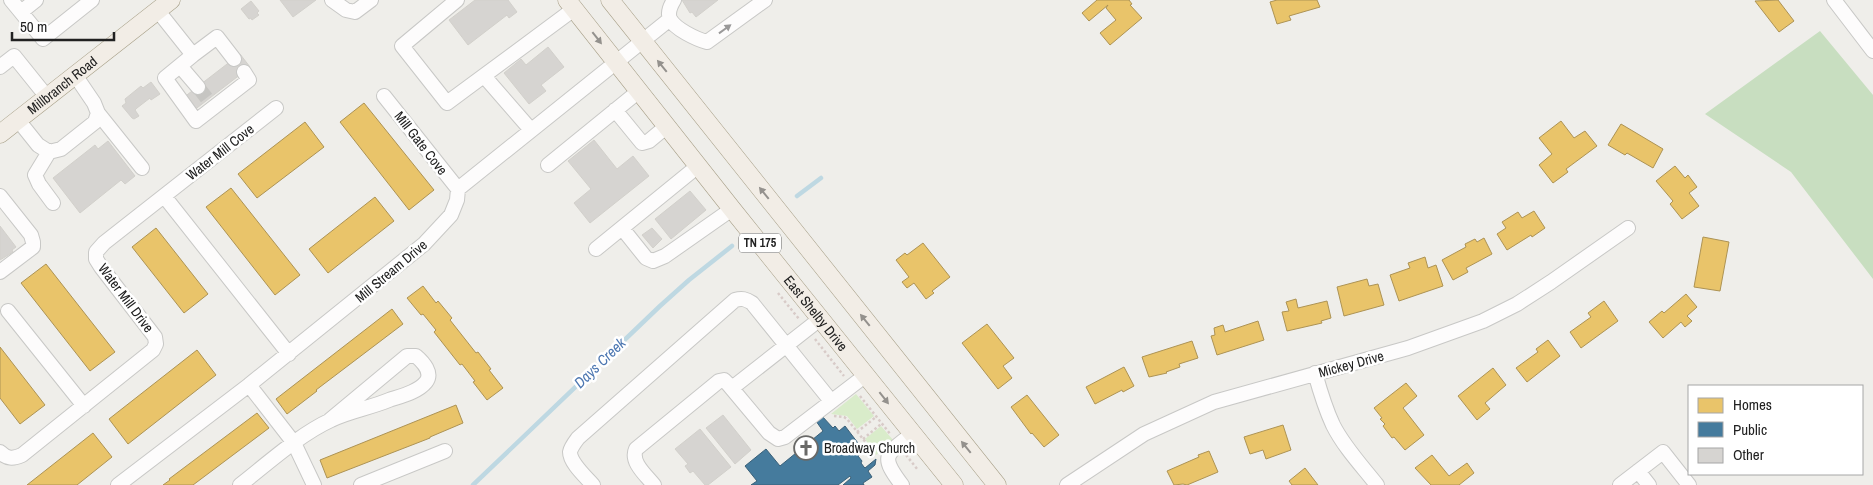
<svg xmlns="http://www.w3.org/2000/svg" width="1873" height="485" font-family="'Archivo Narrow',sans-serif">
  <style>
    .grass { fill: #d9ecca }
    .forest { fill: #c8dec0 }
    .homes { fill: #e9c46a; stroke: #ad9354 }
    .public { fill: #457b9d; stroke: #3a6078 }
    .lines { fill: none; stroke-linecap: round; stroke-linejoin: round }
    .stream { stroke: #bed8e2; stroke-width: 4.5 }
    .building { fill: #d6d4d1; stroke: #d2d0cb }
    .minor-tunnel { stroke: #c6c5c2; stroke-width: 14; stroke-dasharray: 14 7; stroke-linecap: butt }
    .minor-casing { stroke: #c8c8c6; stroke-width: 16 }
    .major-casing { stroke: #a69e86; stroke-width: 19 }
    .path { stroke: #d8cbc8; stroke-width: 2.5; stroke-dasharray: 2.5 2.5; stroke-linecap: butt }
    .minor { stroke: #fdfcfc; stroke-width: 14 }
    .major { stroke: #f2ede6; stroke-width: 18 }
    .oneway { fill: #9a9999 }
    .oneway2 { fill: #94918d }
    .labels { text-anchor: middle; stroke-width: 5; stroke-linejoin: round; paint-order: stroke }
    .shield { fill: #fff; stroke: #646464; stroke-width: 1 }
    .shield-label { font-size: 12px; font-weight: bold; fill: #212121 }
    .street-label { font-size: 14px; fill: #212121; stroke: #fff }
    .poi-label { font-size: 14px; fill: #212121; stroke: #fff; text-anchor: start }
    .water-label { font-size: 15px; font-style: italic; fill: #4d77b1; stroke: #fff }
  </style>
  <rect width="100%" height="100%" fill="#efeeea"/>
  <path class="grass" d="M856 394 874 416 857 429 847 416 831 414Z
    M881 426 893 440 876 455 865 439Z"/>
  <path class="forest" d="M1820 31 1873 95V279L1791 172 1705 114Z"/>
  <path class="homes" d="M1097 0H1129L1132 4 1130 5 1142 18 1110 45 1100 33 1116 20 1106 8 1108 5 1089 21 1082 13Z
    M1277 0H1317L1320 7 1289 16 1291 20 1277 24 1270 2Z
    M1778 0 1794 21 1779 32 1755 1Z
    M364 103 434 190 409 210 340 122Z
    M1561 121 1574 138 1585 131 1597 146 1566 169 1568 172 1553 183 1539 165 1552 154 1539 138Z
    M305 122 324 147 257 198 238 174Z
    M1621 124 1663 149 1653 168 1627 153 1625 155 1608 145Z
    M1675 166 1685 178 1688 175 1697 187 1689 193 1699 206 1682 219 1670 204 1673 201 1656 181Z
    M231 188 300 275 275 295 206 207Z
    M375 197 394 221 328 273 309 249Z
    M1534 211 1545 228 1532 237 1531 235 1507 250 1497 234 1506 228 1502 222 1518 212 1522 218Z
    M156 228 208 294 184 313 132 247Z
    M1703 237 1729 242 1720 291 1694 287Z
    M1484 238 1492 254 1466 268 1468 272 1453 280 1442 260 1466 247 1465 244 1475 239 1477 242Z
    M923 243 950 277 932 291 934 293 926 299 914 283 907 288 902 282 909 277 896 260 905 253 907 255Z
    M1425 257 1428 268 1436 265 1443 286 1399 301 1390 275 1410 268 1408 263Z
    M46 264 115 352 90 371 21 283Z
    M1367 279 1369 286 1378 284 1384 305 1344 316 1337 287Z
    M423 286 436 303 438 301 452 318 450 320 476 353 478 352 491 369 489 370 503 388 487 400 473 382 475 381 462 364 460 365 434 332 436 330 423 314 421 315 407 298Z
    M1686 294 1697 307 1687 316 1692 321 1685 327 1681 322 1663 338 1649 322 1662 311 1664 313Z
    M1296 299 1298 308 1327 301 1331 318 1321 321 1322 323 1287 331 1282 312 1289 311 1286 302Z
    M1604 301 1618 321 1581 348 1570 332 1591 317 1588 313Z
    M392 309 403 324 316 390 317 391 287 414 276 399Z
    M1258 321 1264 340 1217 355 1211 336 1215 335 1214 328 1223 325 1225 332Z
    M987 324 1014 358 1003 366 1012 378 998 389 962 343Z
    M1548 340 1560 356 1527 382 1516 368 1538 352 1536 349Z
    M1192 341 1198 358 1179 364 1180 367 1166 372 1167 373 1149 377 1142 357Z
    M0 347 45 405 20 424 0 398Z
    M197 350 216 375 128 444 109 419Z
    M1124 367 1134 386 1123 392 1122 390 1095 404 1086 387Z
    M1493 368 1506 385 1485 403 1490 409 1477 420 1458 396Z
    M1406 383 1417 396 1403 408 1424 435 1405 450 1394 437 1392 438 1383 426 1385 424 1380 419 1382 418 1374 408Z
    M1027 395 1059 435 1044 447 1032 433 1031 434 1011 407Z
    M456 405 463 423 430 437V438L327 478 320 460Z
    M257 413 269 428 193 485H163L170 480 169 479Z
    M1283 425 1291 450 1266 459 1263 450 1250 454 1244 437Z
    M93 433 112 457 77 485H27Z
    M1209 451 1218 472 1187 485 1183 484 1174 485 1167 471 1199 457 1198 455Z
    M1432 455 1449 476 1467 463 1474 473 1459 485H1431L1415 468Z
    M1305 468 1318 485H1292L1289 481Z"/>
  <path class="public" d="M822 416 833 428 835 426 839 431 845 426 864 451 858 456 862 461 861 463 864 467 865 468 876 459 875 465 868 471 872 477 863 483 864 485H843L851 478 850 476 838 485H751L757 481 745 466 766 449 780 466 823 431 816 421Z"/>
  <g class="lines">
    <path class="stream" d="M797 196 821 178
      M473 485 660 306 689 280 732 246"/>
  </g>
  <path class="building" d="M280 0H316L293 17Z
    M475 0H508L517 12 509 18 507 15 468 45 449 20Z
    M682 0H718L696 17 692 12 690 13Z
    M251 1 259 11 257 13 259 15 252 20 251 18 249 19 241 9Z
    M548 47 564 67 541 85 546 91 529 104 504 73 521 59 526 65Z
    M240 54 250 67 193 111 183 98Z
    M151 82 160 94 151 100 150 98 137 108 135 110 139 116 134 119 132 118 122 106 126 103 125 99 141 86 143 88Z
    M594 140 617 169 633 156 649 176 590 223 574 203 591 189 568 161Z
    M108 141 135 176 125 184 121 180 80 213 53 178 95 145 98 149Z
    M690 191 706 210 671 239 655 219Z
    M0 226 16 247 12 250 13 252 0 260Z
    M652 228 662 239 653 248 642 235Z
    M723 415 751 450 735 464 706 428Z
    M700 429 731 467 708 485H705L693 471 690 473 685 466 688 464 675 449Z"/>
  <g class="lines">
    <path class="minor-tunnel" d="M198 87 208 100"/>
    <g class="minor-casing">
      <path id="minor" d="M11 0 43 39 92 0
        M332 0 346 10 355 12 371 0
        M457 0 402 46 447 103 574 9
        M674 0C671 5 667 12 670 19 675 29 696 39 707 42L765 0
        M1834 0 1873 51
        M158 11 193 55 165 78 196 121 249 80 244 72
        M21 12 36 0
        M193 55 217 37 234 59
        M180 66 198 87
        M0 67 14 56 47 97
        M484 76 531 130
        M384 96 458 189
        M615 110 642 143 649 141 667 126
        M98 113 142 168
        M18 120 38 145 49 152 61 149 95 122 98 113 94 103 75 75
        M49 152 35 175 39 184 53 203
        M548 165 639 91
        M0 196 31 235 33 242V247L0 272
        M164 196 289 354
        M622 228 646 258 653 261 665 256 732 209
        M596 249 698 166
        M8 311 84 406
        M1315 373C1320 391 1325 408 1333 425 1344 447 1362 466 1377 485
        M249 385 294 443 314 485
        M732 388 820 319
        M0 452C7 459 13 459 22 455L153 350 156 344 155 337 101 267 96 259V252L104 243 276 108
        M1638 471 1649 485
        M118 485 249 385 424 244 451 215 457 200 458 189 670 19
        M240 485C267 464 300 434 331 420 349 411 370 408 389 400 401 396 418 392 426 382 433 373 423 362 416 356H407L330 420
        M361 485 445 451
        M593 485C586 477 570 463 570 452 571 447 575 442 578 438L735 300C742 298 746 299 752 303L831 401
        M654 485C646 475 630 462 636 449L719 381 724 380 728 384 769 433 778 439 785 437 866 375
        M902 485C880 456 885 455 912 434
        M1067 485 1144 434 1214 402 1408 348 1483 321 1517 304 1551 282 1628 228
        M1620 485 1663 452 1689 485"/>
    </g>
    <g class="major-casing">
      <g id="major">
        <path id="s1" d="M567 0 732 209 954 485"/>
        <path d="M610 0 997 485"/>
        <path id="s2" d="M0 134 171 0"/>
      </g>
    </g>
    <path class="path" d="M778 293 799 319
      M815 339 844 376
      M860 396 891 435
      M834 416 844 417 847 419 871 449 874 456
      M857 432 876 417
      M863 439 881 424
      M906 455 918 470"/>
    <use href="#minor" class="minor"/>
    <use href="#major" class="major"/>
  </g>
  <defs><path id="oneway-solid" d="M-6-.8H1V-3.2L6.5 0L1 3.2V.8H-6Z" transform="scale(1.25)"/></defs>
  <use class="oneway" href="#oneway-solid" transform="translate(725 29) rotate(-36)"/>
  <g class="oneway2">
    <use href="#oneway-solid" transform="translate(597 38) rotate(52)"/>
    <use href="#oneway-solid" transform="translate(662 66) rotate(-129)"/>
    <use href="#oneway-solid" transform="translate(764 193) rotate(-129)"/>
    <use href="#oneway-solid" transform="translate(865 320) rotate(-129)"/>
    <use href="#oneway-solid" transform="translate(884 398) rotate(52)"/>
    <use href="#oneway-solid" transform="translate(966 447) rotate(-129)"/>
  </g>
  <defs>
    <g id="church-ring" transform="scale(1.25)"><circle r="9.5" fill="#fff" stroke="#696967" stroke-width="1.5"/><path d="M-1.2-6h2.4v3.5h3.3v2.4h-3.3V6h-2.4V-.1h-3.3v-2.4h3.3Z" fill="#696967"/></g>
  </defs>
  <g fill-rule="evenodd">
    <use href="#church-ring" x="806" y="448"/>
  </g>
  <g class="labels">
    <rect class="shield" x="739" y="233.5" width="42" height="19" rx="4"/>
    <g class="shield-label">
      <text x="760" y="247">TN 175</text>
    </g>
    <g class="street-label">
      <text dy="5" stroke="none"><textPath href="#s2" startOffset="79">Millbranch Road</textPath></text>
      <text transform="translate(421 143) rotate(52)" y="5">Mill Gate Cove</text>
      <text transform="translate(220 152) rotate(-38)" y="5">Water Mill Cove</text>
      <text transform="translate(391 271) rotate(-40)" y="5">Mill Stream Drive</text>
      <text transform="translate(126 298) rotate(53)" y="5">Water Mill Drive</text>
      <text dy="5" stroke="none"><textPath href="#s1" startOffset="400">East Shelby Drive</textPath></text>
      <text transform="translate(1351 364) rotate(-15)" y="5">Mickey Drive</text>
    </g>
    <g class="poi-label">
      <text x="824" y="453">Broadway Church</text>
    </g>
    <g class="water-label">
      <text transform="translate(600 363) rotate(-44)" y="5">Days Creek</text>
    </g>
  </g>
  <rect x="1688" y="385" width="175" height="90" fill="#ffffff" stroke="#a6a6a6"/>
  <rect x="1698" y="398" width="25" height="15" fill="#e9c46a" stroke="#a6a6a6"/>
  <text x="1733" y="410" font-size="15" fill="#212121">Homes</text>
  <rect x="1698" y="422" width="25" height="15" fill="#457b9d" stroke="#a6a6a6"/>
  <text x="1733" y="435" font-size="15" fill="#212121">Public</text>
  <rect x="1698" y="448" width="25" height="15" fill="#d6d4d1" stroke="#a6a6a6"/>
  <text x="1733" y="460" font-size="15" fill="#212121">Other</text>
  <path d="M12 32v8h102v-8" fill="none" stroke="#212121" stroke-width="2.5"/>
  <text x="20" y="32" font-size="15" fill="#212121" stroke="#ffffff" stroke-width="4" paint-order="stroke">50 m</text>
</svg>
